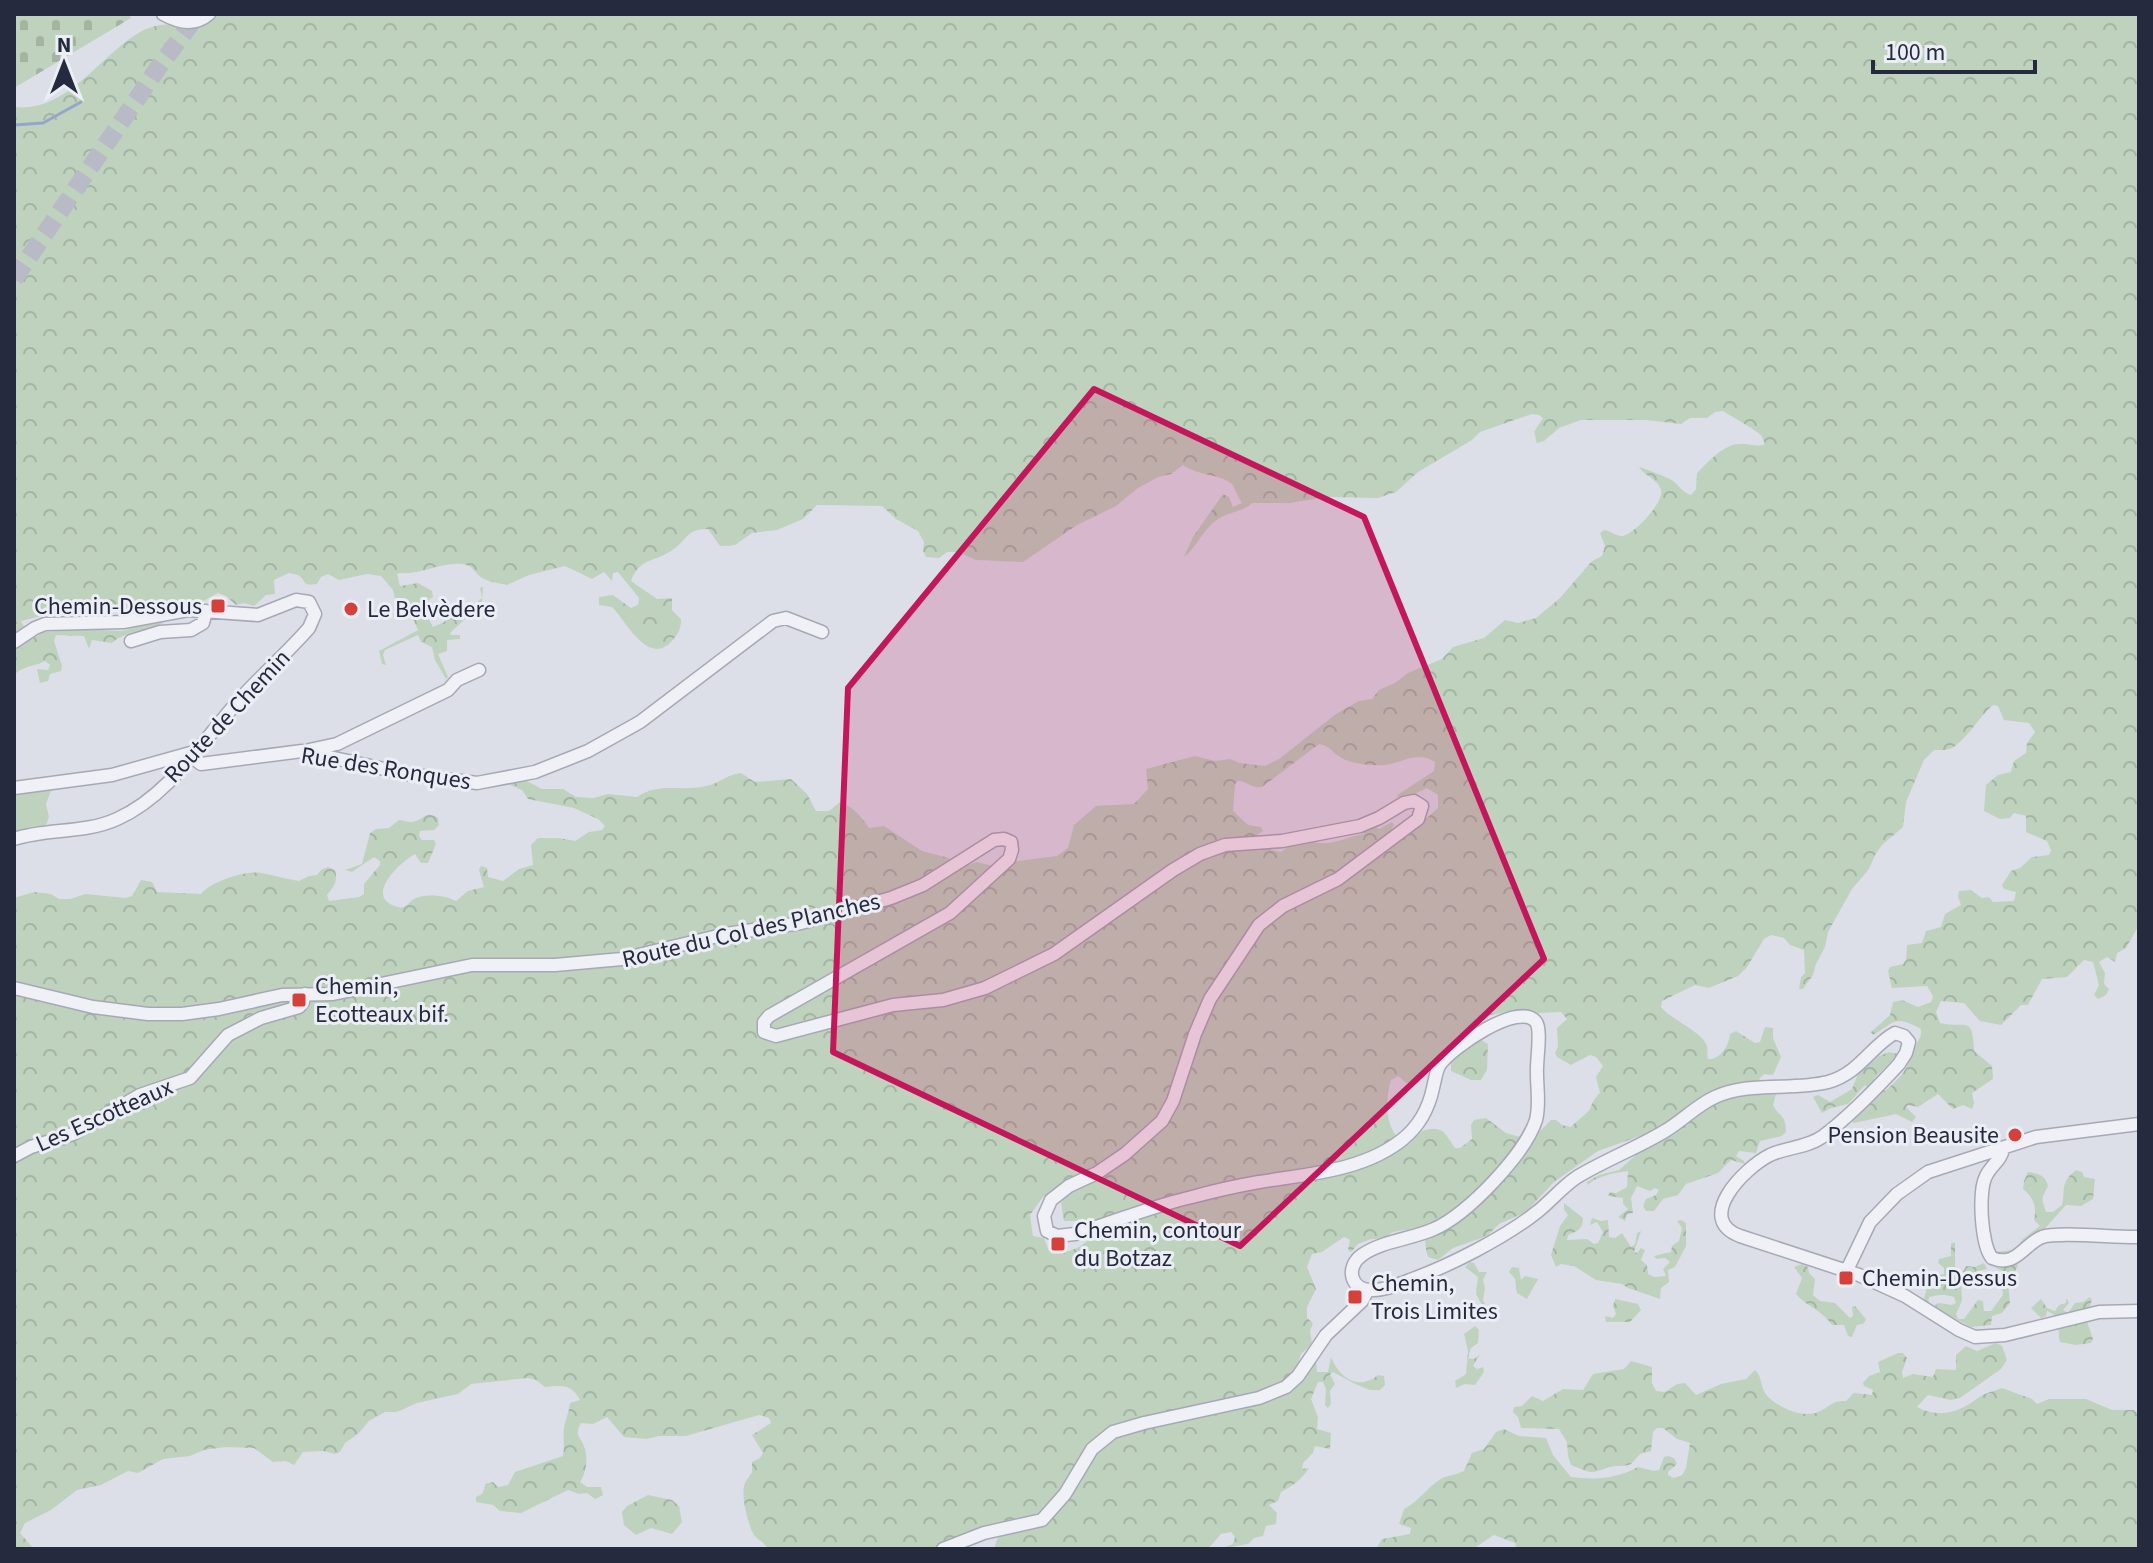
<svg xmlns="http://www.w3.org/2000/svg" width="2153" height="1563" font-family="'Source Sans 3',sans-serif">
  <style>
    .green { fill: #bfd2be }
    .forest { fill: url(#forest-crowns); fill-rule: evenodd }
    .cemetery { fill: url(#cemetery-stones) }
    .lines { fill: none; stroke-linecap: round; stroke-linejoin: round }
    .stream { stroke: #96a5ca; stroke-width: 3 }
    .highway-tunnel { stroke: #b8bbc6; stroke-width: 18; stroke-dasharray: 18 9; stroke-linecap: butt }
    .minor-casing { stroke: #a6a9b5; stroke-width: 15 }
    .minor { stroke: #f0f1f6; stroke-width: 12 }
    .marked { fill: #c2185b; fill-opacity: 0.2; stroke: #c2185b; stroke-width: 6; stroke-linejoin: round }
    .poi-dot { fill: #d5413a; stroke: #eceef5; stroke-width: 3 }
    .labels { text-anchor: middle; stroke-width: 6; stroke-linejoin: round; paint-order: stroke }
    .poi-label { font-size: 24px; fill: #262a3f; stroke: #eceef5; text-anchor: start }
    .street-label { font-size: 24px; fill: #262a3f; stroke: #eceef5 }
  </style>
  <defs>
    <pattern id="forest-crowns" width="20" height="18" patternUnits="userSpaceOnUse" patternTransform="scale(2)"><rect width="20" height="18" fill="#bfd2be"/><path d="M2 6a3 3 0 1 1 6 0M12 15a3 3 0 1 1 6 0" fill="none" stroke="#a4b4a4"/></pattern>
    <pattern id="cemetery-stones" width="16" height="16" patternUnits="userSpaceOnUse" patternTransform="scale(2)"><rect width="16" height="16" fill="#bfd2be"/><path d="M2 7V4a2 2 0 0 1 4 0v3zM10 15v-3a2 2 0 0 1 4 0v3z" fill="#a4b4a4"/></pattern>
  </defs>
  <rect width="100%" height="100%" fill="#dddfe8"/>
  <path class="green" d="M52 788 46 804 49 817 45 828 14 835V791Z"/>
  <path class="forest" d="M207 14H2139V925L2126 948 2117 953 2115 962 2107 957 2099 962 2105 973 2104 984 2109 989 2106 995 2098 999 2094 995 2099 985 2093 962 2084 960 2067 977 2042 979 2028 1005H2021L2001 1025 1980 1021 1964 1003 1941 1001 1936 1012 1940 1023C1966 1029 1973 1014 1974 1051L1992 1066 1993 1079 1972 1093 1974 1103 1972 1109 1963 1105 1953 1109 1938 1094 1918 1107 1908 1105 1906 1107 1916 1117 1912 1122 1896 1114 1854 1123 1852 1120C1858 1112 1867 1104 1874 1097L1865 1085 1848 1104 1831 1108 1822 1113 1813 1097 1818 1095 1830 1102 1852 1089 1858 1074 1879 1056 1889 1052 1898 1054 1874 1079 1877 1086 1885 1091C1903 1076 1907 1069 1915 1047 1918 1039 1922 1038 1921 1029 1895 1014 1895 1022 1873 1035L1871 1032 1890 1015 1893 1002 1902 1000 1918 1007 1931 1002 1933 996 1927 986 1892 988 1888 971 1890 967 1903 964 1906 960 1907 945 1922 943 1926 931 1941 927 1945 914 1961 905 1958 897 1959 891 1971 890 1982 898 1989 897 1993 902 2014 901 2016 892 2004 889 2002 885 2011 871 2020 868 2032 857 2049 855 2051 850 2047 841 2026 832V816L2014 813 2010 818 2000 819 1984 811 1986 785 1998 775 2011 772 2014 761 2026 753 2027 743 2035 732 2029 723 2004 720 1998 706 1993 705C1980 715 1962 748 1946 750 1942 750 1938 750 1934 750L1924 760 1906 802 1903 827 1882 845 1875 855 1869 869 1852 889 1828 932 1825 947 1816 964 1813 975 1803 989H1799L1801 977 1805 973 1804 950 1790 945 1784 938 1771 935 1764 939 1747 967 1738 976 1709 988 1695 985 1662 1001 1661 1007C1670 1019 1703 1032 1707 1046 1708 1050 1707 1055 1708 1059 1720 1060 1729 1046 1730 1034L1736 1031 1755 1043 1760 1042 1765 1027 1773 1028V1038L1781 1057 1773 1075 1764 1074 1759 1079 1777 1091 1773 1105C1779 1118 1786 1113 1786 1132L1782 1136 1760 1141 1756 1153 1739 1151 1736 1156 1744 1161 1745 1164 1731 1160 1718 1173 1686 1184 1678 1195 1663 1199 1654 1211H1646L1643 1206 1646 1199 1656 1195 1659 1190 1655 1188 1650 1191 1637 1186 1631 1198 1633 1213 1627 1214 1625 1221 1618 1217 1628 1209 1623 1204V1198L1608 1196 1610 1192 1616 1193 1627 1187 1628 1171C1615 1173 1596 1176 1588 1185L1587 1182 1599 1175 1619 1170 1646 1146 1643 1135 1598 1151 1554 1182 1526 1212 1499 1224 1487 1236 1453 1248 1438 1260 1428 1257C1424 1246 1427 1238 1422 1228H1418L1393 1232 1382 1239H1371L1358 1244 1351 1252 1348 1250 1350 1240 1344 1237 1322 1252 1312 1254 1307 1267 1316 1289 1307 1307V1318L1313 1323 1310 1331 1312 1344 1301 1354 1297 1368 1316 1357 1317 1372H1328L1331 1357C1340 1379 1359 1391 1378 1375L1384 1376 1385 1385 1380 1390H1370L1355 1384 1333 1372 1330 1374 1335 1384 1330 1391 1331 1404 1328 1408 1325 1405 1326 1389 1323 1382H1318L1311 1399 1318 1417 1317 1429 1331 1433 1330 1449 1315 1446 1313 1453 1303 1463 1302 1469 1309 1468C1301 1480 1294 1485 1281 1492L1278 1501 1269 1505 1277 1513 1276 1524 1266 1526 1263 1536 1254 1538 1248 1544 1220 1549 1233 1544 1235 1537 1231 1532 1221 1534 1208 1549H994L999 1534 997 1525 994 1524 969 1535 967 1549H768C764 1542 758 1540 754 1535 748 1525 740 1493 745 1483 747 1479 750 1476 752 1472V1462L760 1458 763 1453 752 1435 771 1423 769 1418 759 1415 686 1436H659L647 1439 624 1437 607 1417 593 1424 581 1423C573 1436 582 1437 585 1449 588 1460 586 1473 580 1482L587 1487H601L603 1495 595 1499 587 1493 579 1494 568 1490 521 1513 500 1511 493 1505 476 1502V1497L482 1494 486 1484 493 1482 498 1487 508 1485 515 1472 563 1456C565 1447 562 1431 565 1423 567 1416 569 1411 570 1403L580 1400C572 1384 562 1385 545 1387L536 1380 528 1378 471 1384 458 1394 417 1403 397 1412H385L369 1421 358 1434 345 1443 340 1452 335 1454 323 1451 303 1452 294 1465 286 1461 273 1462 254 1448 226 1447 204 1450 190 1456 163 1459 138 1473 128 1471 101 1485 77 1490 51 1510 25 1523 20 1533 34 1549H14V898L34 892 51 894 59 899H70L86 894 126 898 132 896 141 880 152 882 157 892 201 894C210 882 246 870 261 873 273 875 286 879 299 881L309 876 317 875 321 870 328 867 335 870C338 881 334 887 327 895L329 901 359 897 364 894V884L380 865V861L374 857 352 872 345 870 362 864 370 833 376 829 389 828 399 820C403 820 407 822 411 822 424 821 425 809 438 818L439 825 434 830 420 831 419 836 422 840H434L436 844 428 863H421L415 854C400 862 362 898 398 907 407 909 407 903 414 899 425 893 445 895 456 901L468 891 484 887 479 870 481 866 487 868 488 877 503 881 519 869 533 865 531 845 538 838H559L575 841 589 832 602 830 605 826 598 819 574 808 528 799 522 790 508 784 523 779 542 789H563L576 797 594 798 608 794 637 797C659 782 681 792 706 786 721 783 725 775 741 773L755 782 791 779 807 794 816 811H829L840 802C854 808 861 816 869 828L884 826 922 851 949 858 956 869 977 862 997 867 1009 862 1057 856 1068 848 1074 825 1096 806 1134 804 1148 789 1146 769 1195 756 1215 761 1230 759 1239 763 1265 766 1279 759 1336 714 1359 701 1372 699 1379 690 1395 683 1408 673 1442 659 1453 647 1484 638 1505 620 1518 623 1536 618 1560 598 1592 561 1602 556 1605 546 1600 533 1604 530C1610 531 1616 536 1622 536 1634 535 1665 501 1661 490 1658 479 1644 476 1639 467 1644 468 1663 476 1670 479 1678 483 1681 492 1691 495L1696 489 1697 473C1707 463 1724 444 1739 444 1749 443 1756 448 1765 444L1761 435 1751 428 1723 411 1715 412 1707 418H1690L1681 424 1646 420H1581L1559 428 1544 441 1537 443 1534 432 1543 418 1539 415 1532 414 1480 432 1472 440 1418 472 1396 492 1378 498 1327 497 1289 503H1252C1243 512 1228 512 1218 519 1203 529 1197 547 1184 557L1193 537 1223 494 1229 497 1233 507 1242 503C1240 500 1233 486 1233 485 1223 474 1197 476 1183 465L1171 474 1158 477 1138 488 1116 506 1077 525 1023 562 976 560 958 552H947L939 558 926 557 923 551 924 542 918 531 896 519 882 506 817 505 803 519 777 530 752 533 735 545 720 546 708 529C684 529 688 541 671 551 652 563 641 557 631 581L657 599 672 598V610L681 619C681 630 678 634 671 642 648 666 626 621 612 607L599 605V597L613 595 631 608 638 605 639 598 618 572 613 573 612 581 604 572 592 579 565 566 529 575 507 585C499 583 489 582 482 578 475 573 473 565 462 564 440 562 421 575 400 573L397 574 400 586 418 583 432 591 433 597 428 600 430 608 427 616 433 627C444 623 473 606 482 598L480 588 483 587 482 603 471 608 467 617 450 633 451 635H460V639L447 640V651L438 654 448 677 446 679 435 660 432 647 421 642 418 635 385 650 383 655 386 665 382 664 379 651 418 630 411 614 397 609 393 590 381 576 367 574 339 580 328 574 321 577 317 584C299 586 308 581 298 575L289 573 274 580 275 594 266 595 254 606 244 603 236 605 226 596 218 593 194 606 182 602 161 608 108 612 86 610 53 613 21 621 30 640 44 632 80 629 122 631 159 620 163 623C147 631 125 631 112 643L92 640 89 649 84 636 56 635 54 641 62 666 61 671 50 674 48 681 40 683 37 669 48 670 50 665 45 661C35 667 28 664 16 673L14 689V107C69 113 101 52 144 30 162 21 187 25 206 24L210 21ZM1319 744C1329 745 1332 752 1340 757 1351 764 1372 766 1385 765 1402 763 1418 750 1435 762L1434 771 1396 796 1406 798 1427 788 1438 795V808L1411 832 1398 838 1389 833 1394 825 1392 822 1379 829 1373 825 1364 828V834C1346 836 1325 851 1305 838L1292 843 1281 852 1258 846 1257 835 1263 831 1261 827 1248 825 1233 811 1235 784 1238 781C1247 781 1252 789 1262 787ZM1521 1009 1538 1013 1561 1012 1567 1019 1557 1028 1558 1047 1555 1053 1557 1057 1571 1065 1590 1055 1596 1057 1603 1066 1596 1077 1600 1093C1594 1099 1593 1101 1590 1109 1588 1113 1575 1122 1571 1127L1562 1125 1556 1120H1551L1531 1140 1506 1133 1486 1118 1474 1120 1471 1125 1472 1139 1460 1148H1455C1445 1134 1444 1124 1422 1131L1409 1144C1385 1137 1384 1102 1391 1080L1398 1076 1406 1083C1432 1079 1439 1045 1464 1038L1459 1053 1451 1062V1071L1471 1080H1481L1487 1070 1488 1044 1467 1032 1491 1015ZM1062 1184 1068 1193 1061 1203 1064 1221H1094L1098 1226 1097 1233C1082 1246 1070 1256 1049 1251L1044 1238 1033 1236 1030 1215 1043 1197Z
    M2076 1170 2082 1172 2084 1177 2095 1179 2093 1199 2081 1206 2066 1205 2016 1261 2018 1266 2008 1283 2010 1303 2002 1313 1992 1316 1991 1325 1971 1327 1937 1309 1935 1305 1938 1303 1952 1305 1956 1303 1954 1297C1942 1294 1940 1295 1929 1297L1928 1305 1923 1302 1928 1284 1933 1276 1944 1274V1268L1938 1263 1939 1259 1951 1256V1244L1955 1242V1266L1963 1272 1966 1266 1975 1267 1984 1263 1987 1269 1974 1272 1961 1282 1962 1301 1956 1314 1958 1319H1964L1978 1300 1983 1301 1984 1311H1991L2003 1295 2002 1286 2006 1278 2004 1272 1996 1268 1998 1257 1995 1252 2015 1250 2023 1239 2040 1226 2034 1220C2037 1207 2034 1198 2023 1189L2024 1181 2028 1172C2038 1173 2046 1176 2048 1186 2041 1201 2041 1196 2046 1212H2053L2062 1205C2066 1189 2059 1184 2076 1170Z
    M1564 1203 1583 1218C1583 1230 1577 1231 1568 1235L1567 1240 1587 1239 1594 1244 1598 1243 1603 1232 1597 1222 1590 1225 1592 1218 1601 1221 1608 1220 1609 1237 1615 1238 1622 1233 1631 1247 1635 1244 1637 1233 1641 1231 1634 1252 1637 1253 1641 1248 1645 1250 1641 1260 1647 1265 1648 1274 1654 1277 1666 1276 1663 1269 1670 1262 1665 1258 1657 1259 1654 1256 1671 1252 1672 1246 1679 1241 1682 1228 1677 1221 1681 1220 1686 1223V1246L1675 1267 1668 1270 1669 1282 1661 1288 1660 1299 1628 1288 1622 1284 1596 1280 1574 1266 1561 1264 1556 1267 1551 1255 1560 1226 1568 1215 1564 1210Z
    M1470 1262 1474 1263 1479 1272H1487L1483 1280 1485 1288 1483 1300 1488 1310 1484 1309 1476 1294 1478 1277 1465 1267Z
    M1802 1264 1808 1267 1809 1273 1815 1279 1813 1295 1820 1301 1835 1303 1850 1318 1853 1316 1852 1307 1855 1306 1866 1319 1863 1324 1857 1325 1852 1337 1848 1336 1844 1325H1832C1822 1310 1807 1307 1796 1294L1802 1278 1794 1267Z
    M1512 1267 1519 1268 1521 1280 1525 1276 1538 1279 1527 1299 1517 1293 1515 1279 1509 1272Z
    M2090 1297 2092 1300 2090 1306 2083 1310 2093 1339 2091 1343 2076 1345 2060 1342C2057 1330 2063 1317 2047 1311L2046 1316 2041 1318 2031 1308 2041 1299 2047 1308 2055 1311 2059 1305 2066 1303V1298L2069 1303 2063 1310 2068 1313 2075 1303 2083 1302Z
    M1615 1299 1638 1304 1641 1310 1630 1322H1606L1605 1316 1613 1318 1616 1314 1613 1306Z
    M1475 1326 1479 1330 1478 1343 1471 1348 1468 1358 1474 1359 1480 1354 1473 1366 1477 1369 1483 1367 1484 1372 1475 1385 1465 1384 1456 1388 1455 1381 1466 1374 1468 1351 1464 1334Z
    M1996 1343 2002 1346 2007 1360 2001 1369 1960 1398 1951 1400 1928 1395 1917 1407C1940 1419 1959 1412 1978 1398 1984 1393 1995 1391 2002 1388L2032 1399 2037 1404 2049 1399H2086L2112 1410H2134L2139 1415V1549H1517L1515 1543 1494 1535 1473 1549H1376L1382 1539 1410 1534 1411 1528 1399 1524 1404 1509C1418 1502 1426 1489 1439 1480 1447 1475 1456 1475 1464 1471L1472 1453 1484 1449 1496 1432 1504 1429 1519 1436 1546 1438 1553 1455 1571 1477C1596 1480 1616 1479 1638 1467L1654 1471 1659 1470 1664 1457 1668 1456 1674 1458 1677 1464 1668 1472V1475L1674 1478 1682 1475 1686 1468 1690 1443 1677 1439 1663 1428H1657L1653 1432 1651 1451 1640 1454 1631 1464C1624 1467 1617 1465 1610 1467 1588 1474 1594 1474 1571 1465L1568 1456 1567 1442 1559 1429 1521 1428 1518 1417 1513 1412 1514 1407 1522 1406 1532 1396 1543 1401 1563 1389 1583 1390 1593 1374 1624 1369 1631 1361 1652 1367V1383L1656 1391 1665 1392 1677 1384 1685 1383 1696 1395 1721 1384 1746 1379 1755 1370C1762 1376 1760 1385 1765 1393 1774 1406 1802 1419 1818 1412 1830 1407 1832 1400 1846 1401L1854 1393 1872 1395 1873 1390 1864 1386 1863 1383 1869 1376 1880 1372 1878 1362 1898 1353H1903L1907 1358 1902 1372 1903 1378 1913 1374 1933 1377 1936 1369 1956 1370V1355L1966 1346 1977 1351Z
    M648 1495 672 1500 679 1506 682 1522 672 1534 651 1528 636 1535 624 1525 622 1512 627 1506Z"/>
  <path class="cemetery" d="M14 14H129L131 18 14 88Z"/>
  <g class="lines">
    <path class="stream" d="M14 125 43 123 81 102"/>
    <path class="highway-tunnel" d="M14 279 158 68 198 14"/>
    <g class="minor-casing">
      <path id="minor" d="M163 14C179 23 195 26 209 14
        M131 641 160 632 191 630 203 623 206 611
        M14 642 35 628 45 624 123 622 188 610 258 615 296 600 309 602 315 614 309 628C287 653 262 675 240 699 203 740 169 796 117 819 84 834 47 828 14 839
        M309 750 337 744 448 690 457 680 479 670
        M191 756 201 764 302 751 407 774 477 783 535 772 588 751 640 722 773 621 786 618 822 632
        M14 788 112 775 194 752
        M14 988 93 1007 148 1014H182L219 1009 282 995 333 994 472 965H555L622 959 726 934 801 923 891 898 923 885 994 840 1004 839 1011 842 1012 850 1009 859 950 913 769 1016 764 1022V1032L776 1036 893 1005 943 1000 985 988 1054 954 1173 870 1200 854 1225 845 1282 841 1360 826 1379 818 1404 803 1414 801 1422 806 1418 819 1338 879 1283 906 1259 925 1210 999 1195 1034 1173 1101 1162 1121 1125 1154 1097 1173 1069 1186 1051 1200 1044 1216 1047 1231 1057 1236 1075 1234C1114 1222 1152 1206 1192 1197 1214 1191 1236 1186 1259 1182 1307 1174 1364 1171 1403 1139 1419 1126 1429 1107 1433 1088 1435 1080 1436 1072 1439 1066 1449 1049 1520 1000 1536 1022 1542 1030 1536 1062 1537 1074 1537 1090 1540 1104 1536 1120 1525 1154 1467 1215 1434 1229 1412 1239 1382 1241 1362 1255 1345 1267 1350 1291 1373 1290 1385 1290 1398 1285 1410 1280 1449 1266 1504 1238 1537 1212 1551 1201 1562 1187 1577 1177 1605 1160 1637 1148 1665 1131 1682 1121 1697 1105 1715 1097 1750 1081 1793 1091 1828 1082 1860 1073 1872 1045 1895 1033L1904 1036 1909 1042 1906 1053 1899 1064C1876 1089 1850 1116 1822 1137 1806 1148 1787 1147 1770 1155 1744 1168 1694 1219 1740 1236L1859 1275 1905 1296 1959 1330 1975 1337 2005 1335 2099 1312 2139 1311
        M2003 1148C2002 1160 1991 1165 1986 1176 1978 1191 1981 1245 1992 1258 2016 1268 2024 1244 2042 1237 2059 1231 2117 1238 2139 1237
        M14 1156 31 1147 73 1134 140 1095 190 1078 228 1035 261 1018 299 1007 303 1002 305 994
        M1847 1270 1870 1222 1897 1194 1928 1172 2036 1137 2139 1124
        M943 1549 984 1533 1042 1520 1065 1494 1092 1449 1113 1432 1144 1423 1259 1398 1286 1387 1298 1376 1326 1335 1362 1301 1368 1290"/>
    </g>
    <use href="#minor" class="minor"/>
  </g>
  <path class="marked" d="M1094 389 1364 517 1544 959 1240 1246 833 1052 848 688Z"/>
  <g class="poi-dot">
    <rect x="210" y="598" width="16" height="16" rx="4"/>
    <circle cx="351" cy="609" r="8"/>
    <rect x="291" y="992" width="16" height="16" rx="4"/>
    <circle cx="2015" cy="1135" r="8"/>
    <rect x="1050" y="1236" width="16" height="16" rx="4"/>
    <rect x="1838" y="1270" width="16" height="16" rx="4"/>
    <rect x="1347" y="1289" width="16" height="16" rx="4"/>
  </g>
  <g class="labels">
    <g class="poi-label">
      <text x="202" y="614" text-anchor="end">Chemin-Dessous</text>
      <text x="367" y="617">Le Belvèdere</text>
      <text x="315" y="994">Chemin,<tspan x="315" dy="28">Ecotteaux bif.</tspan></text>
      <text x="1999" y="1143" text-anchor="end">Pension Beausite</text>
      <text x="1074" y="1238">Chemin, contour<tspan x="1074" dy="28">du Botzaz</tspan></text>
      <text x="1862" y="1286">Chemin-Dessus</text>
      <text x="1371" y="1291">Chemin,<tspan x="1371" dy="28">Trois Limites</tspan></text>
    </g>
    <g class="street-label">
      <text transform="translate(227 716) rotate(-47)" y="8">Route de Chemin</text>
      <text transform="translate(386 768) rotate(9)" y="8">Rue des Ronques</text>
      <text transform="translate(751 930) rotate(-13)" y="8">Route du Col des Planches</text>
      <text transform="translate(104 1115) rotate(-24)" y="8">Les Escotteaux</text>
    </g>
  </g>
  <rect width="2153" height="1563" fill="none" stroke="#262a3f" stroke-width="32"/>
  <g transform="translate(64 64)" stroke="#eceef5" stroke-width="6" paint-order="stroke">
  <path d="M0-6L14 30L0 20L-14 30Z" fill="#262a3f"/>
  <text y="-12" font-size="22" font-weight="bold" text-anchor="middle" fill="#262a3f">N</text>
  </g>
  <path d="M1873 60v12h162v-12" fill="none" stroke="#262a3f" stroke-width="4"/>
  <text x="1885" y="60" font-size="24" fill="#262a3f" stroke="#eceef5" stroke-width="6" paint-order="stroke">100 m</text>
</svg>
